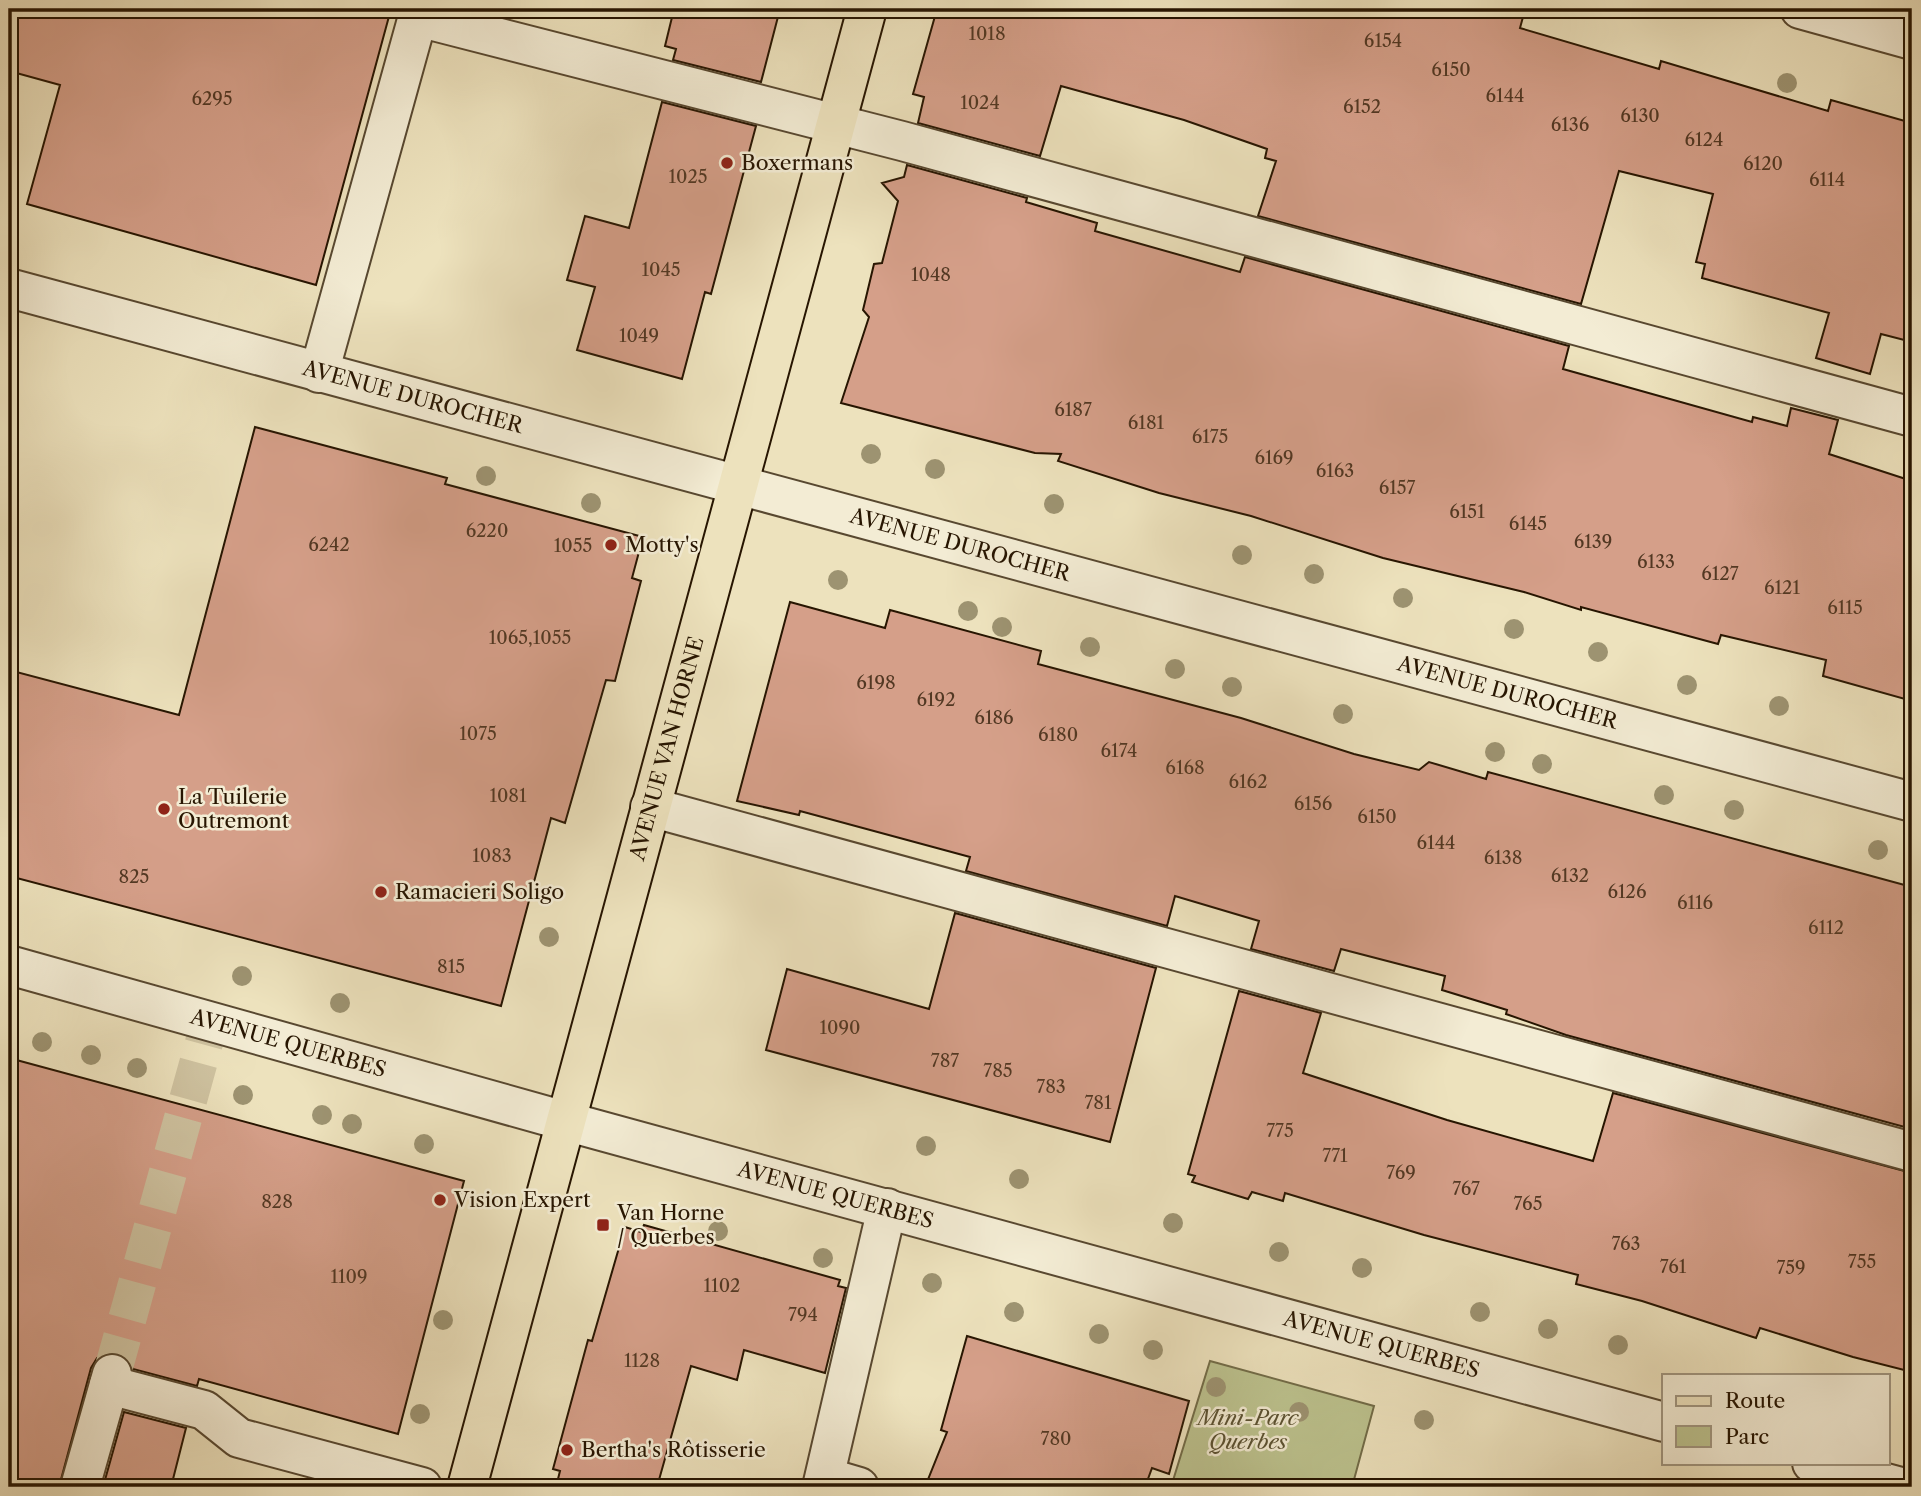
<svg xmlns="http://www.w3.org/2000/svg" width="1921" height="1496" font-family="'Libre Caslon Text',serif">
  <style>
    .green { fill: #bcc28e; stroke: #726c48; stroke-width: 2 }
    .building { fill: #d59f89; stroke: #271501; stroke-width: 2 }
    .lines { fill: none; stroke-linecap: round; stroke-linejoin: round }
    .minor-tunnel { stroke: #cfc3a1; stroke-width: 38; stroke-dasharray: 38 19; stroke-linecap: butt }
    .minor-casing { stroke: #584830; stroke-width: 42 }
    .major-casing { stroke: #271501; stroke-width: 42 }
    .minor { stroke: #f3ecd4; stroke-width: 38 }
    .major { stroke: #ede2bd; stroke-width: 38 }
    .tree { fill: #9d9371 }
    .poi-dot { fill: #8f2418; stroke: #f3ecd4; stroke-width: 2.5 }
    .labels { text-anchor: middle; stroke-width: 5; stroke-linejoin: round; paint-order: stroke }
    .number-label { font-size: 18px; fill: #523823 }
    .poi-label { font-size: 21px; fill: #271501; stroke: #f3ecd4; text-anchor: start }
    .street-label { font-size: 21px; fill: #271501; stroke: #f3ecd4 }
    .park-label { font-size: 21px; font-style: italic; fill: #5b5232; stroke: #f3ecd4 }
  </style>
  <rect width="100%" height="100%" fill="#ede2bd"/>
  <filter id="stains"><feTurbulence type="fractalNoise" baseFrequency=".00286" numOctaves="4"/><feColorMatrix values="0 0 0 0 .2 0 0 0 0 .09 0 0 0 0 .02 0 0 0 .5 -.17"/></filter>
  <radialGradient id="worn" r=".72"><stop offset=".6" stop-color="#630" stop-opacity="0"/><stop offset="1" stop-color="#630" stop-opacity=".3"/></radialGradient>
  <path class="green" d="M1210 1361 1374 1406 1352 1487H1171Z"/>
  <path class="building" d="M9 9H391L316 285 27 204 60 85 9 71Z
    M674 9H780L761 82 673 60 676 49 665 46Z
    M937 9H1492L1523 17 1520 28 1659 69 1661 61 1828 111 1831 100 1912 123V342L1881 334 1870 374 1816 358 1829 313 1702 278 1705 264 1696 262 1713 194 1619 171 1581 304 1258 216 1276 161 1265 158 1267 149 1184 120 1061 86 1040 156 918 123 924 97 913 94Z
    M662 102 756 126 711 294 705 292 682 379 577 350 595 287 567 280 585 216 629 228Z
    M907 165 1027 198 1026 202 1097 223 1095 231 1240 272 1245 257 1569 346 1563 369 1752 422 1753 417 1787 426 1791 408 1838 420 1829 454 1912 481V701L1823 676 1826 660 1721 635 1718 644 1581 607V610L1524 592 1383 558 1251 516 1159 493 1058 461 1061 454 1035 453 841 403 869 317 863 310 874 264 882 263 898 201 882 183 904 177Z
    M255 427 447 478 445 484 643 537 632 578 641 581 615 681 606 680 565 823 551 818 501 1006 9 876V670L179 715Z
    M790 602 885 628 890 610 1041 651 1038 664 1241 718 1354 754 1419 770 1429 762 1486 779 1488 772 1912 887V1129L1566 1035 1506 1014 1507 1010 1442 990 1445 976 1341 949 1334 971 1251 949 1259 921 1175 896 1167 926 966 871 970 857 800 811 799 815 737 801Z
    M955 913 1156 968 1110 1142 766 1050 787 969 929 1009Z
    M1239 991 1321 1013 1303 1073 1447 1120 1593 1161 1613 1093 1912 1173V1372L1853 1357 1760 1328 1756 1338 1642 1301 1576 1284 1578 1275 1424 1235 1285 1193 1283 1201 1252 1192 1248 1199 1192 1182 1195 1176 1188 1174Z
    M9 1058 464 1181 398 1434 199 1379 197 1386 133 1369 127 1358 119 1353H107L97 1358 91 1368 59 1487H9Z
    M644 1225 840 1280 838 1286 846 1288 825 1373 744 1350 737 1380 691 1366 657 1487H556L560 1471 553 1469 588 1340 592 1341 625 1227 641 1232Z
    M967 1336 1189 1401 1169 1474 1152 1468 1145 1487H925L947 1432 941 1430Z
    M124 1412 186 1428 171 1487H103Z"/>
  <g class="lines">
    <path class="minor-tunnel" d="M112 1374 210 1021"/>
    <g class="minor-casing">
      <g id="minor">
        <path d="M1800 9 1912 40"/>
        <path d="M418 17 902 141 1912 417"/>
        <path id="s1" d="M9 288 1912 802"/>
        <path d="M319 373 420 9"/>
        <path d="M650 807 1912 1152"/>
        <path id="s2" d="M9 965 565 1121 1664 1422"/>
        <path d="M109 1385 204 1410 239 1438 422 1487"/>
        <path d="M1812 1463 1901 1487"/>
        <path d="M825 1477 859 1487"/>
        <path d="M80 1487 112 1374"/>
        <path d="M822 1487 887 1208"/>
      </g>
    </g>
    <g class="major-casing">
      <g id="major">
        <path id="s3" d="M467 1487 867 9"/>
      </g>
    </g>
    <use href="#minor" class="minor"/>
    <use href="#major" class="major"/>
  </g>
  <g class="tree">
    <circle cx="1787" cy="83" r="10"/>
    <circle cx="871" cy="454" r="10"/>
    <circle cx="935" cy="469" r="10"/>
    <circle cx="486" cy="476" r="10"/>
    <circle cx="591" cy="503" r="10"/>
    <circle cx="1054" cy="504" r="10"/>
    <circle cx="1242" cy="555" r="10"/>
    <circle cx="1314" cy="574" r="10"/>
    <circle cx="838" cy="580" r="10"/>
    <circle cx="1403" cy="598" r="10"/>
    <circle cx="968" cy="611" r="10"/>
    <circle cx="1002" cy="627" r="10"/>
    <circle cx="1514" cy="629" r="10"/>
    <circle cx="1090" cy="647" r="10"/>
    <circle cx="1598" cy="652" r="10"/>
    <circle cx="1175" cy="669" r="10"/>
    <circle cx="1687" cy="685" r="10"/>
    <circle cx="1232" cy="687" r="10"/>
    <circle cx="1779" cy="706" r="10"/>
    <circle cx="1343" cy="714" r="10"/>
    <circle cx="1495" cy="752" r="10"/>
    <circle cx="1542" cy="764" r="10"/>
    <circle cx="1664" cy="795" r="10"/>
    <circle cx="1734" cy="810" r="10"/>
    <circle cx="1878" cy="850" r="10"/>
    <circle cx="549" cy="937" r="10"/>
    <circle cx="242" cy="976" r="10"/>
    <circle cx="340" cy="1003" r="10"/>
    <circle cx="42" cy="1042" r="10"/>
    <circle cx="91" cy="1055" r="10"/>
    <circle cx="137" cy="1068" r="10"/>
    <circle cx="243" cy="1095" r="10"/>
    <circle cx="322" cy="1115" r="10"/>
    <circle cx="352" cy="1124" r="10"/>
    <circle cx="424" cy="1144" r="10"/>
    <circle cx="926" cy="1146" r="10"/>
    <circle cx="1019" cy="1179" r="10"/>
    <circle cx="1173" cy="1223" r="10"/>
    <circle cx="718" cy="1231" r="10"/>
    <circle cx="1279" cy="1252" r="10"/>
    <circle cx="823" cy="1258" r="10"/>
    <circle cx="1362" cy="1268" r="10"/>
    <circle cx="932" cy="1283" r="10"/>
    <circle cx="1014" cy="1312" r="10"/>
    <circle cx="1480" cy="1312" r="10"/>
    <circle cx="443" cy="1320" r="10"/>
    <circle cx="1548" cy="1329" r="10"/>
    <circle cx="1099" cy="1334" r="10"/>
    <circle cx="1618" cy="1345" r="10"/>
    <circle cx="1153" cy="1350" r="10"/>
    <circle cx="1216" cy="1387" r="10"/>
    <circle cx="1299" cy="1412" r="10"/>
    <circle cx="420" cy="1414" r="10"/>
    <circle cx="1424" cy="1420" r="10"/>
  </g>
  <g class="poi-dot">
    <circle cx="727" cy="163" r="7"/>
    <circle cx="611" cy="545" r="7"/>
    <circle cx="164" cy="809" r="7"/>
    <circle cx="381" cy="892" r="7"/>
    <circle cx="440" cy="1200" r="7"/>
    <rect x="596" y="1218" width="14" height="14" rx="3.5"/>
    <circle cx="567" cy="1450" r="7"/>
  </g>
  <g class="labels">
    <g class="number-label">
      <text x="987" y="40">1018</text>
      <text x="1383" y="47">6154</text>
      <text x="1451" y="76">6150</text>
      <text x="1505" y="102">6144</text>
      <text x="212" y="105">6295</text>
      <text x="980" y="109">1024</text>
      <text x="1362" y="113">6152</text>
      <text x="1640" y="122">6130</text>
      <text x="1570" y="131">6136</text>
      <text x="1704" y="146">6124</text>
      <text x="1763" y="170">6120</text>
      <text x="688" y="183">1025</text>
      <text x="1827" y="186">6114</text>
      <text x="661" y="276">1045</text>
      <text x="931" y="281">1048</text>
      <text x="639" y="342">1049</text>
      <text x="1073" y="416">6187</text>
      <text x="1146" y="429">6181</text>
      <text x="1210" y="443">6175</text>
      <text x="1274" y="464">6169</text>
      <text x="1335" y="477">6163</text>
      <text x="1397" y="494">6157</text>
      <text x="1467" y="518">6151</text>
      <text x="1528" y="530">6145</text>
      <text x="487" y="537">6220</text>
      <text x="1593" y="548">6139</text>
      <text x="329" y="551">6242</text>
      <text x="573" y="552">1055</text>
      <text x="1656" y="568">6133</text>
      <text x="1720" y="580">6127</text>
      <text x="1782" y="594">6121</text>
      <text x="1845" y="614">6115</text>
      <text x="530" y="644">1065,1055</text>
      <text x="876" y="689">6198</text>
      <text x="936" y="706">6192</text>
      <text x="994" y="724">6186</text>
      <text x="478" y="740">1075</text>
      <text x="1058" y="741">6180</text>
      <text x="1119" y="757">6174</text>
      <text x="1185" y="774">6168</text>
      <text x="1248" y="788">6162</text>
      <text x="508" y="802">1081</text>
      <text x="1313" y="810">6156</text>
      <text x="1377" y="823">6150</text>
      <text x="1436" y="849">6144</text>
      <text x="492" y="862">1083</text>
      <text x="1503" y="864">6138</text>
      <text x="1570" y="882">6132</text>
      <text x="134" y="883">825</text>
      <text x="1627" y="898">6126</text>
      <text x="1695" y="909">6116</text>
      <text x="1826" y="934">6112</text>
      <text x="451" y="973">815</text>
      <text x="840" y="1034">1090</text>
      <text x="945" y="1067">787</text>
      <text x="998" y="1077">785</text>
      <text x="1051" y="1093">783</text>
      <text x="1098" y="1109">781</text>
      <text x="1280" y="1137">775</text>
      <text x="1335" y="1162">771</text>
      <text x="1401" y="1179">769</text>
      <text x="1466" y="1195">767</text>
      <text x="277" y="1208">828</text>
      <text x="1528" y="1210">765</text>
      <text x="1626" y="1250">763</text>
      <text x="1862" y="1268">755</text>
      <text x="1673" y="1273">761</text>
      <text x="1791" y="1274">759</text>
      <text x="349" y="1283">1109</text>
      <text x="722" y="1292">1102</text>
      <text x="803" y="1321">794</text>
      <text x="642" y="1367">1128</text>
      <text x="1056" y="1445">780</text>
    </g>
    <g class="poi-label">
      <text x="741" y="170">Boxermans</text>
      <text x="625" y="552">Motty's</text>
      <text x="178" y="804">La Tuilerie<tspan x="178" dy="24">Outremont</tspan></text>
      <text x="395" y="899">Ramacieri Soligo</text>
      <text x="454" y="1207">Vision Expert</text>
      <text x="617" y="1220">Van Horne<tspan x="617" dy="24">/ Querbes</tspan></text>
      <text x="581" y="1457">Bertha's Rôtisserie</text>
    </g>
    <g class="street-label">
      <text dy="7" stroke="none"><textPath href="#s1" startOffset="418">AVENUE DUROCHER</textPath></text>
      <text dy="7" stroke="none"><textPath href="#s1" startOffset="985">AVENUE DUROCHER</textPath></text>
      <text dy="7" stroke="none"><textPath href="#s1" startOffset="1552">AVENUE DUROCHER</textPath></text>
      <text dy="7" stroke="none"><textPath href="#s3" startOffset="765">AVENUE VAN HORNE</textPath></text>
      <text dy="7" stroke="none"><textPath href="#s2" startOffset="290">AVENUE QUERBES</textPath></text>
      <text dy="7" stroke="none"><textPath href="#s2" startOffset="858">AVENUE QUERBES</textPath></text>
      <text dy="7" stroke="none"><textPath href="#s2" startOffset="1424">AVENUE QUERBES</textPath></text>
    </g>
    <g class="park-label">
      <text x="1248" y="1425">Mini-Parc<tspan x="1248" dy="24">Querbes</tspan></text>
    </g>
  </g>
  <rect width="1921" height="1496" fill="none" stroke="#ede2bd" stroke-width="35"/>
  <rect x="10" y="10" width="1900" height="1475" fill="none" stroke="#271501" stroke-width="3.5"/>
  <rect x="18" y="18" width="1886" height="1461" fill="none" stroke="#271501" stroke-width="2"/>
  <rect x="1662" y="1374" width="228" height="91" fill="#f3ecd4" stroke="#a19680" stroke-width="2"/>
  <rect x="1676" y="1396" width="35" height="10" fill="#ede2bd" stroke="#a19680" stroke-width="2"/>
  <text x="1725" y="1408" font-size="21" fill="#271501">Route</text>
  <rect x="1676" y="1426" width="35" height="21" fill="#bcc28e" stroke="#a19680" stroke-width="2"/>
  <text x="1725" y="1444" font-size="21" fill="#271501">Parc</text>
  <rect width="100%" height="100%" filter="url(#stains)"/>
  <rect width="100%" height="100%" fill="url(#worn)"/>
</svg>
